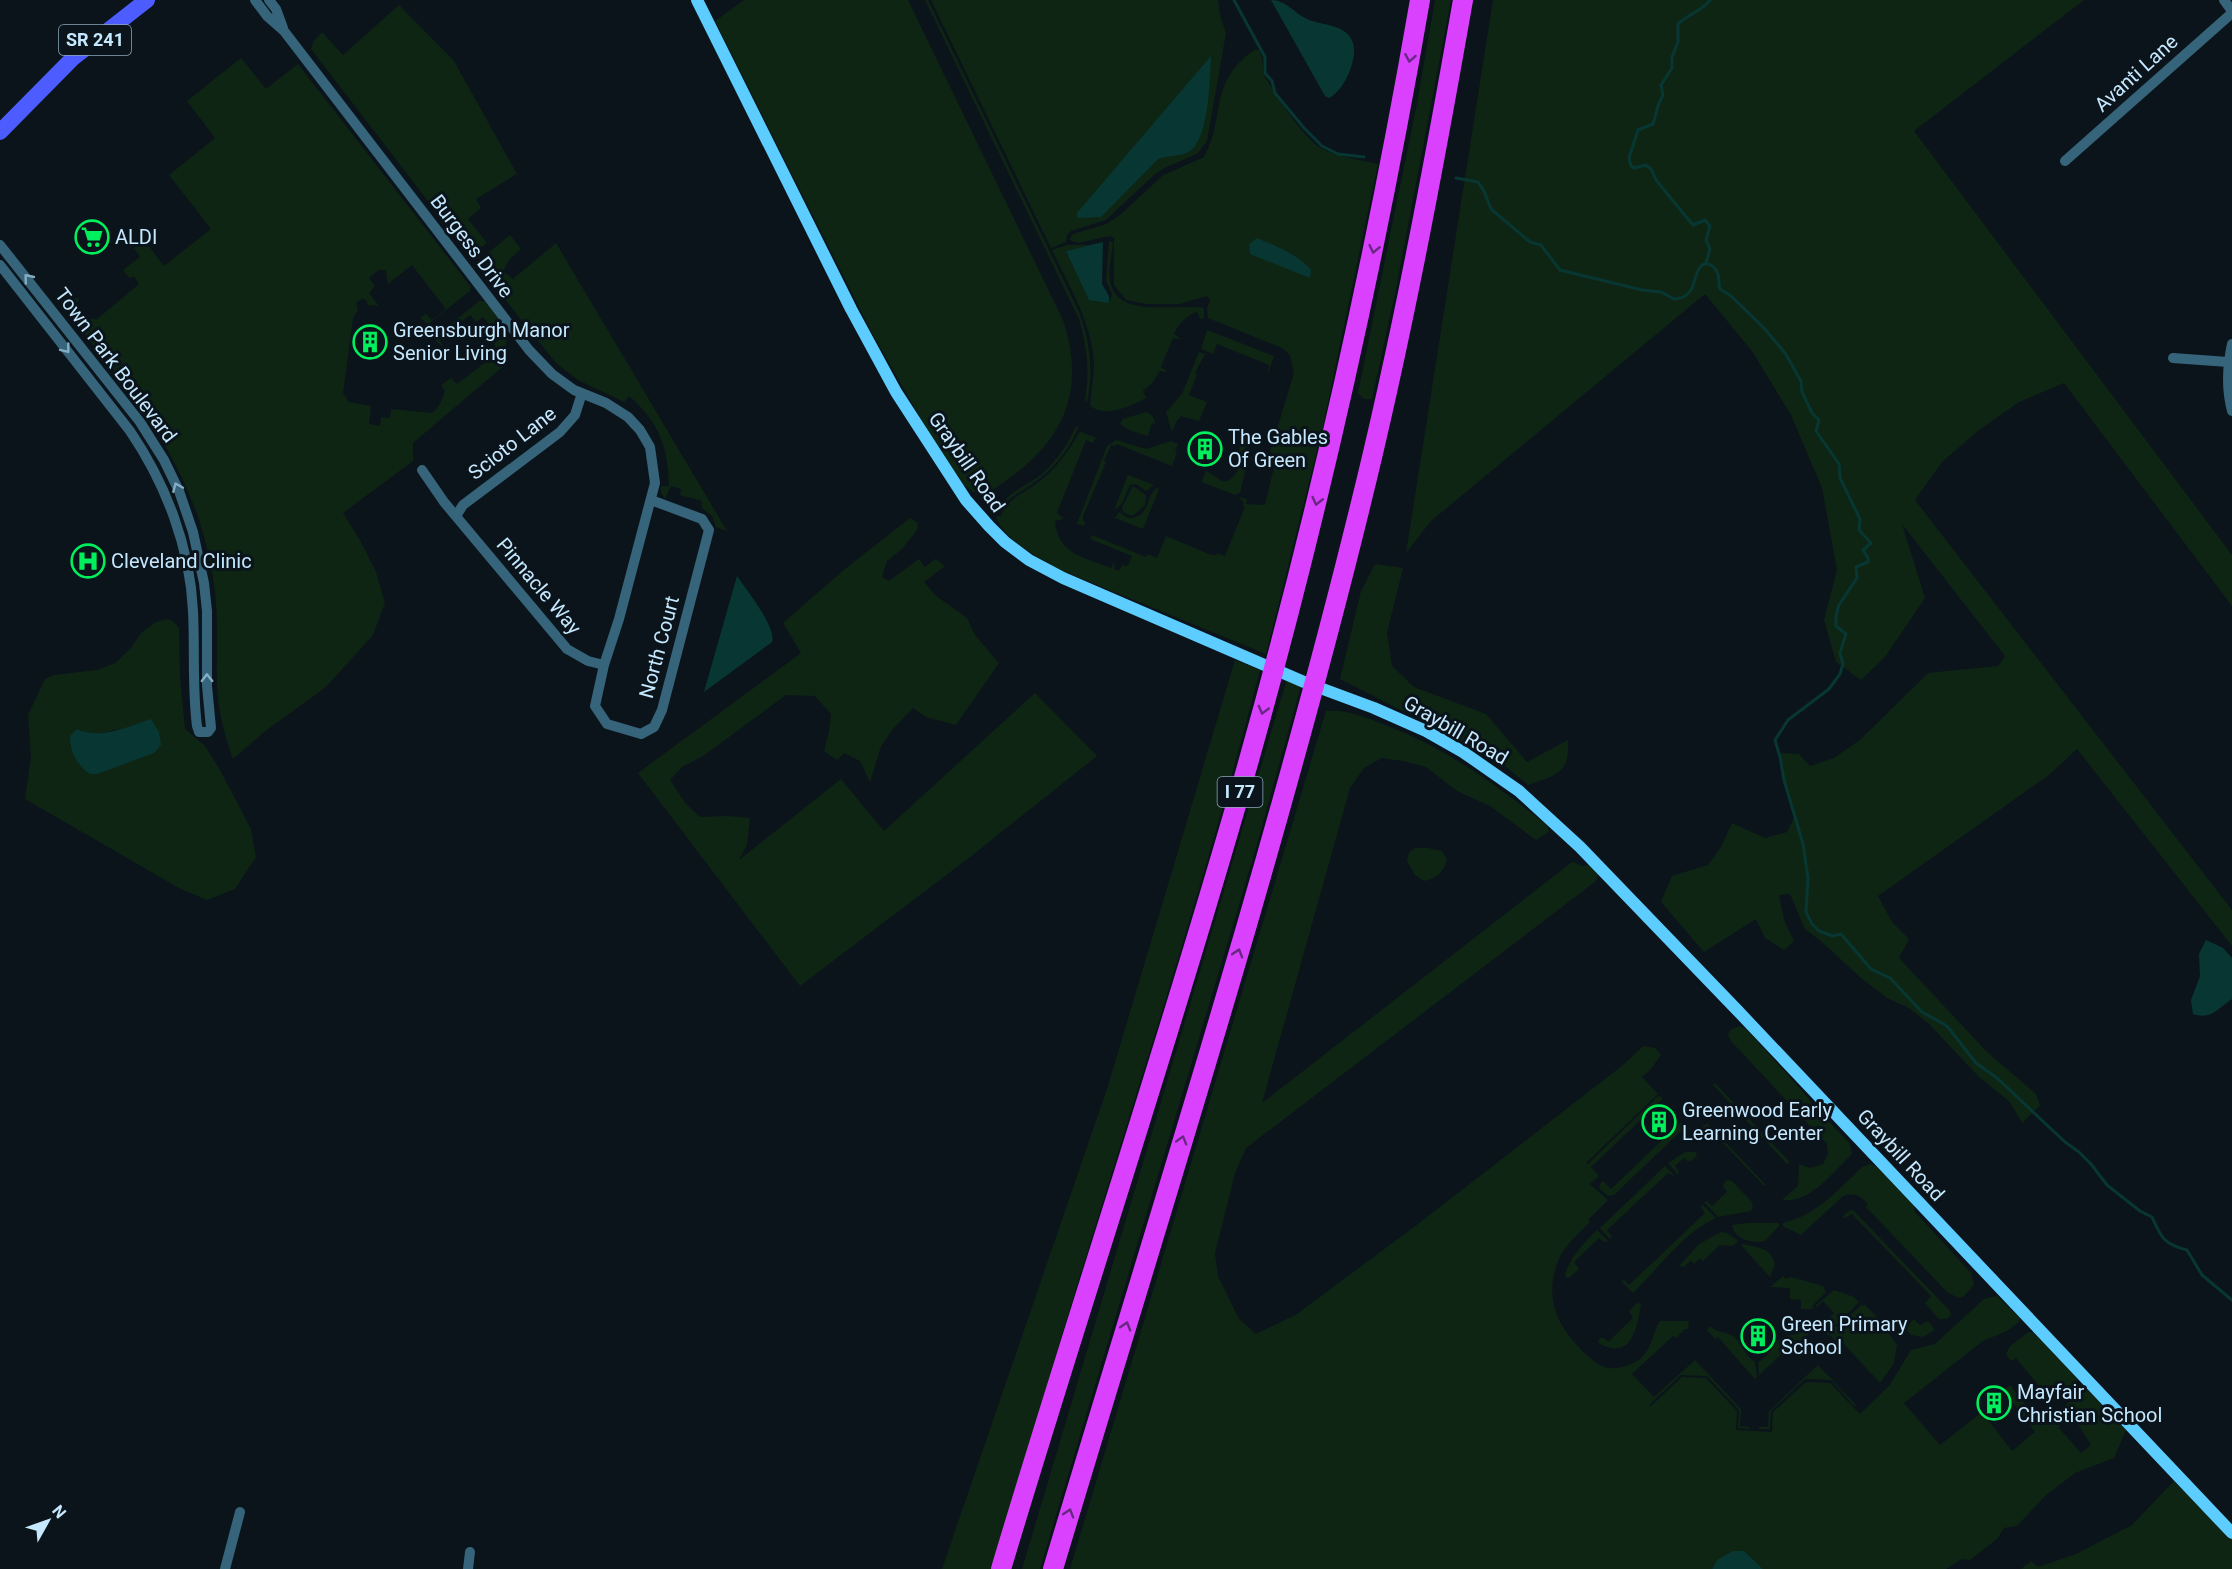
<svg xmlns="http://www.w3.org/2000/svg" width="2232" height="1569" font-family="Roboto,sans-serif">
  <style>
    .green { fill: #0e2514; fill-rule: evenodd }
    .water { fill: #083733 }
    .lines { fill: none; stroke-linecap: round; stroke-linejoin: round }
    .stream { stroke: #083733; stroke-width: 3 }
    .street { stroke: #36647a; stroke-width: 10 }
    .secondary { stroke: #5dccfe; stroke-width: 12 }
    .primary { stroke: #4d5cfe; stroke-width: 16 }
    .highway { stroke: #da41fe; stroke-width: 20 }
    .oneway { stroke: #682881 }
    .oneway2 { stroke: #85adc3 }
    .labels { text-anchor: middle; stroke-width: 6; stroke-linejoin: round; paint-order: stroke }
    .shield { fill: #0b141b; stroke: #8da8bb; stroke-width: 1.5 }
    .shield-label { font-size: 18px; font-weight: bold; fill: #c5e8ff }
    .street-label { font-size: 20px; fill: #c5e8ff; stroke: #0b141b }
    .poi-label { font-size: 20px; fill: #c5e8ff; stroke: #0b141b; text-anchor: start }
  </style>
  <rect width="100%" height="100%" fill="#0b141b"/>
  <path class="green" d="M744 0H908L1063 320C1090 401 1055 452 987 493H984L983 489H981V494L973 492 964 485 926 428 871 331 715 21Z
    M925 0H928L1079 312C1090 341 1094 371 1087 402L1085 400C1090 371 1087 347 1079 319Z
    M931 0H1218L1220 15 1226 33 1207 141 1197 154 1164 168 1154 175 1106 220 1071 231 1067 235 1066 242 1051 248Z
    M1435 0H1451L1396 289 1372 399H1364L1358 393 1417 103Z
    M1493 0H2084L1914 131 2232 555V606L2064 383 2019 402 1978 431 1942 462 1915 500 2232 910V946L2077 749 2049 775 1878 896 1892 922 1909 939 1899 958 1987 1052 2036 1094 2040 1105 2022 1123 2010 1102 1979 1077 1929 1024 1909 1008 1887 998 1861 978 1822 942 1805 929 1790 894 1779 895 1784 920 1794 941 1784 950 1765 938 1756 919 1704 952 1661 902 1672 876 1708 865 1721 847 1732 823 1765 838 1787 832 1795 816 1784 780 1779 753 1799 754 1810 766 1834 758 1861 739 1928 673 1998 666 2005 656 1902 524 1925 598 1885 657 1861 680 1836 662 1824 620 1837 570 1822 488 1791 415 1752 351 1705 294 1431 521 1406 553Z
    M399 5 454 61 517 174 476 199 481 208 468 219 487 243 473 254 468 253 311 49 313 42 322 32 343 55Z
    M1254 50H1259C1265 61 1261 71 1265 77 1277 96 1303 139 1323 149 1337 157 1362 160 1378 164L1323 426 1266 654 1058 569C1040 558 1001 538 996 516H1001C1006 498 1033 489 1046 476 1060 463 1071 448 1080 431L1096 438 1093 443 1086 440 1057 513 1064 519 1055 521C1058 555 1084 557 1111 568L1115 561 1114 569 1119 571 1122 565 1128 566 1132 556 1090 539 1092 535 1146 557 1148 554 1157 558 1166 536 1211 555H1216L1217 553 1225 556 1245 507 1243 506 1244 502 1238 497 1247 499 1246 504 1265 505 1277 455 1270 452 1294 373 1290 355 1282 348 1208 318 1207 308 1210 301 1207 296 1179 304H1147L1126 300 1114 285V238L1110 236 1078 243 1069 240 1073 234 1106 224 1120 215 1162 176 1204 157C1227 115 1207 84 1254 50Z
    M241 58 266 89 298 64 471 287 470 291 428 324 420 318 426 314 432 320 446 309 412 265 388 284 386 270H379L369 278 375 286 369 293 379 306 368 305 366 300 362 299 356 303 358 310 353 318 343 393 349 402 371 406 369 424 380 426 381 417 390 418 391 409 432 413C440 407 442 400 445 391L441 385 451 378 457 384 499 352 494 344 500 338 483 317 476 322 470 315 439 339 443 347 436 341V336L479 301H485C491 310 507 323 507 334 508 346 501 349 506 364L413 443V461L343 513 360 540 376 572 385 603 373 635 326 687 264 732 233 759C224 734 218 710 217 684 216 650 219 617 214 584 197 466 134 398 64 308L77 297 79 300 74 305 87 322 93 318 96 320 139 284 134 276 129 278 123 270 140 257 134 248 144 240 164 266 211 229 169 175 215 138 187 101Z
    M510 235 521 249 510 259 503 271 513 279 556 243 727 531 716 527 712 516 702 508V501L680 495 681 489 671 486 665 499 661 493V486H669C668 447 659 422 629 396L624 402 578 380 556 363 478 266V261Z
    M1109 240 1113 243C1112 255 1107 273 1111 285 1121 319 1178 303 1204 308V318L1200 319 1197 311C1186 317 1179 323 1174 334L1181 339 1173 338 1161 367 1168 372 1160 371 1153 382 1143 391 1146 398C1131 406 1103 419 1090 405 1091 393 1093 381 1094 368 1094 326 1070 288 1052 250L1067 245H1092L1066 251 1109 303 1112 294 1106 281Z
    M1207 330 1274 356 1267 376 1269 365 1217 344 1213 354 1201 349Z
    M1199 352 1205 354 1195 373 1197 374 1189 395 1207 402 1199 421 1181 416 1176 422 1172 432 1166 412 1182 394Z
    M1146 412C1152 414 1154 418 1155 424L1152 423 1148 436 1131 431 1120 424 1123 419Z
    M1079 425C1071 448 1054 468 1035 482 1023 491 1005 498 999 513L997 512C1003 494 1029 485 1043 473 1057 460 1068 444 1076 427Z
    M1116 440 1146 449 1171 441 1178 444 1175 451 1177 453 1172 466 1117 444 1115 446 1111 445 1104 461 1106 462 1083 516V521L1085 522 1084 526 1077 524 1107 446Z
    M1242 442 1250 445 1245 448 1251 457 1256 455 1257 457 1255 460 1248 459 1240 493 1235 495 1201 482 1206 471C1219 476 1224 492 1238 470L1235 458Z
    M1128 475 1154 485 1146 491 1136 484 1130 485C1125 494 1124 505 1114 510Z
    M1133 486 1146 495 1145 505 1134 515H1129L1123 512 1122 507Z
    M1156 488 1159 489 1143 529 1115 518 1119 512 1128 518C1150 518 1145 499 1156 488Z
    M910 518 918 523 917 530 902 549 887 561 882 577 889 581 919 559 925 567 935 559 945 566 924 582 935 595 967 618 975 635 999 663 956 725 926 717 913 708 893 729 881 746 870 782 860 761 844 753 837 760 824 751 829 732 831 714 815 696 786 695 703 756 682 767 670 780 686 804 700 817 728 816 750 818 747 845 739 860 841 779 884 831 1035 693 1097 756 970 857 800 986 638 773 801 653 783 623 845 569Z
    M1375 564 1403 568 1387 633 1392 666 1414 687 1486 714 1527 762 1568 740C1570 774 1556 775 1528 785L1495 758 1340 679 1361 591Z
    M166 619 173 621 179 628 180 677 185 729 205 746 220 770 251 829 256 857 235 889 207 900 179 888 25 799 31 758 28 715 45 679 54 675 97 670 115 663 131 648 141 633 156 622ZM122 728 70 747 77 729C93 736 105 733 122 728Z
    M1235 660 1260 670C1201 898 1126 1122 1058 1348 1036 1420 1016 1492 995 1564L994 1569H942L1108 1086Z
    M1287 679 1301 686 1253 858 1040 1569H1022Z
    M1326 711C1347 709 1364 717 1383 724 1448 749 1493 783 1547 825L1549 832 1536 840 1490 806 1457 791 1426 767 1403 761 1382 758 1364 768 1350 788 1262 1103 1572 862 1583 866 1590 865 1598 875 1596 881 1246 1148 1235 1173 1215 1253 1218 1276 1239 1319 1256 1334 1297 1314 1418 1224 1623 1065 1643 1046 1655 1048 1661 1055 1651 1069 1642 1077 1658 1094 1586 1163 1588 1164 1657 1097 1660 1096 1663 1099 1591 1167 1599 1176 1590 1184 1608 1200 1588 1220 1590 1222C1578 1234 1565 1245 1558 1261 1551 1278 1550 1298 1557 1315 1564 1333 1585 1357 1602 1366 1614 1372 1632 1365 1641 1358 1653 1347 1652 1333 1660 1321H1689L1688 1329H1685L1676 1338 1673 1336 1632 1374 1654 1397 1695 1360 1741 1409 1740 1426 1749 1427 1750 1429 1738 1428 1739 1410 1707 1376 1681 1375 1649 1405 1651 1406 1682 1377 1706 1378 1737 1411 1736 1430 1772 1432 1773 1412 1806 1382 1830 1383 1860 1414 1889 1386 1911 1350 1935 1344 1984 1299 1997 1296 2020 1318 2019 1322 2007 1331 1983 1341 1904 1403 1940 1445 1982 1412 2012 1451 2035 1432 2003 1390 2010 1385 2033 1413 2051 1416 2060 1426 2059 1428 2081 1453 2091 1445 2079 1426 2061 1409 2080 1393 2088 1390 2126 1430 2114 1458 2075 1473 2045 1496 2017 1526 2004 1528 1997 1539 1970 1560 1962 1559 1946 1569H1763L1744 1551 1717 1560 1712 1569H1070Z
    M1415 848H1428L1442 851 1447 860C1443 873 1437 878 1424 881L1415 875 1407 861 1409 853Z
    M1739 1026 1745 1028C1781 1066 1814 1106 1850 1144L1852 1154C1832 1173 1811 1203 1782 1200L1798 1186 1799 1164 1810 1168 1823 1164 1828 1154 1827 1144 1731 1041 1728 1035 1730 1030Z
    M1715 1083 1790 1162 1787 1164 1713 1085Z
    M1681 1122 1684 1126 1682 1130 1614 1195 1608 1196 1599 1188 1600 1184 1603 1181 1611 1189Z
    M1707 1123 1766 1185 1764 1186 1724 1144 1699 1130Z
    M1685 1152H1696L1697 1156 1690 1162 1684 1158 1675 1166 1679 1171 1678 1175 1668 1163Z
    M1870 1164 1877 1167 1914 1205 1915 1212 1971 1273 1974 1285 1964 1296 1959 1298 1948 1293 1866 1207 1868 1204C1860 1195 1853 1191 1842 1197L1801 1235 1783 1226V1223C1817 1215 1838 1190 1862 1167Z
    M1665 1166 1676 1177 1668 1173 1607 1230 1612 1237 1610 1239 1600 1228Z
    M1726 1180 1732 1181 1751 1201 1753 1205 1751 1211 1718 1217 1704 1202 1707 1201 1712 1206 1727 1192 1723 1186Z
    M1702 1204 1716 1218C1681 1234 1660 1267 1633 1293L1621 1281 1624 1280 1629 1285 1705 1213 1701 1207Z
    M1850 1210 1854 1211 1950 1311 1951 1315 1947 1319H1939L1925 1303 1931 1296 1852 1214 1844 1218 1843 1216Z
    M1748 1223H1779V1226L1765 1241C1752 1244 1734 1239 1732 1225Z
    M1597 1230 1608 1241 1604 1242 1599 1238 1574 1262 1579 1269 1570 1277 1567 1278 1565 1274C1572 1255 1583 1244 1597 1230Z
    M1721 1232 1727 1233 1737 1240V1243L1733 1246 1720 1245 1703 1261 1700 1258 1694 1264 1691 1260 1684 1267 1679 1266 1699 1244Z
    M1743 1244C1758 1248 1772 1247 1775 1265L1770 1277 1741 1245Z
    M1783 1276 1786 1279 1791 1277 1823 1286 1826 1292 1812 1306 1814 1309H1801V1300L1790 1299V1288L1770 1287Z
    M1834 1290 1854 1297 1859 1302 1838 1324H1827V1320L1834 1313 1823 1301 1817 1307 1815 1306Z
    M1638 1302 1641 1305C1637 1327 1632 1361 1600 1344L1598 1342 1600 1338H1604L1608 1342 1633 1318 1629 1311Z
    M1861 1305H1865L1877 1317 1897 1345 1893 1365 1880 1383 1842 1342 1839 1344 1830 1335H1827V1326H1839Z
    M1914 1319 1920 1325 1928 1321 1935 1330 1923 1337 1911 1335 1905 1328Z
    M1710 1326C1717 1333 1725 1331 1733 1336 1743 1343 1743 1354 1755 1362L1757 1377 1755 1379 1718 1337 1715 1339 1707 1330Z
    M1806 1329H1809V1334L1799 1342 1797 1340 1759 1375 1758 1362C1769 1357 1770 1348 1779 1340 1787 1333 1798 1337 1806 1329Z
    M2029 1332H2033L2077 1378C2074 1393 2049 1410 2036 1397L2043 1391 2016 1358 2011 1361 2006 1354 2010 1346Z
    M1818 1365 1856 1405 1854 1406 1831 1380 1805 1379 1771 1411 1770 1429H1759V1427H1768L1769 1411Z
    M2174 1481 2232 1540V1569H2021L2031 1561 2038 1567 2076 1554 2132 1525Z"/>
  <path class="water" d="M1271 0C1286 0 1294 13 1307 19 1320 25 1341 24 1350 37 1362 52 1345 91 1329 98L1325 96Z
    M1211 56C1210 78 1209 138 1190 151 1181 157 1168 155 1158 159L1101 217 1078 218 1077 213Z
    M1257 238C1275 246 1298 254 1311 270L1310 278 1250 254 1249 244Z
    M1103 242 1102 284 1109 296V303L1089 300 1066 251Z
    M737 576C746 589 777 628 772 642L704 692Z
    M151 719 159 732 161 745 154 753 97 774H90C76 764 70 752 70 736L77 729C101 740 127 727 151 719Z
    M2206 940 2223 948 2232 958V999C2217 1009 2212 1020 2193 1014L2191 1000 2200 976 2199 954Z
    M1733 1551H1744L1763 1569H1712L1717 1560Z"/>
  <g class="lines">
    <path class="stream" d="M1234 0 1265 57V73L1272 81 1275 93 1304 128 1322 146 1338 154 1364 157
      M1456 178 1478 182 1484 191 1491 209 1530 242 1541 245 1560 270 1642 290 1661 292 1674 299C1682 298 1686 297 1691 290 1696 282 1696 261 1709 264 1713 266 1717 270 1718 275 1720 280 1718 284 1720 289L1731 296 1764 328 1785 353 1801 381 1802 392 1812 413 1819 420 1816 431 1839 464 1840 478 1860 519 1859 530 1871 543 1863 550 1868 558V562L1856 567 1857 578 1839 605 1836 616V626L1846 634 1840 653 1843 664 1840 674 1829 689 1788 720 1775 740 1780 757 1784 780 1803 844 1808 878 1806 912 1812 924 1819 931 1833 936 1841 934 1871 969 1890 978 1922 1012 1947 1026 1976 1063 1997 1078 2065 1142 2079 1152 2091 1164 2107 1185 2140 1211 2152 1217C2161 1237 2163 1244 2187 1250L2202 1275 2232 1300
      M1706 263 1710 249 1706 240 1710 226 1705 220 1693 225 1656 180 1651 169 1646 165 1634 168 1631 166 1629 158 1638 130 1653 124 1659 103 1663 95 1661 85 1672 68V57L1678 42V24C1688 14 1702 11 1710 0"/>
    <path class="street" d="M255 0 267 16 284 31 529 350 552 374 574 390 606 403 628 417 640 430 650 447 655 483 619 619 604 665 595 706 607 724 641 734 654 727 662 710 709 530 702 519 651 500
      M269 0 276 9 283 28
      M2224 0 2232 11
      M2065 161 2232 13
      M0 245 140 422 164 460 179 491 193 532 204 583 207 611V686L211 728 208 732H199L197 726C192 688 195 650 193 611 190 547 166 484 130 431L0 265
      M2232 344C2227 367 2226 388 2232 411
      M2173 358 2228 362
      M422 470 444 502 567 649 588 661 604 665
      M456 516 463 505 560 432 575 415 582 393
      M225 1569 240 1512
      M468 1569 470 1552"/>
    <path class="secondary" d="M697 0 851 309 896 392 966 500 989 526 1005 542 1029 560 1063 578 1304 682 1374 708 1426 731 1463 752 1519 791 1580 847 1738 1011 2232 1533"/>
    <path class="primary" d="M0 132 73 58 147 0"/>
    <path class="highway" d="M1001 1569C1079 1308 1166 1050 1241 788 1315 529 1374 266 1420 0
      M1053 1569C1158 1218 1271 868 1359 511 1401 342 1433 171 1463 0"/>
  </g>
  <defs><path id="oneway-chevron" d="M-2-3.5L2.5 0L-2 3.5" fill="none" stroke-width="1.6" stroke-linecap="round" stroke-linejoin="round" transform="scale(1.5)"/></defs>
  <g class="oneway">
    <use href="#oneway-chevron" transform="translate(1410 58) rotate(100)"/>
    <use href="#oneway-chevron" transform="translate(1374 249) rotate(102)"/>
    <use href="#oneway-chevron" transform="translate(1317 501) rotate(103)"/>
    <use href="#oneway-chevron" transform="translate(1263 710) rotate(105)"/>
    <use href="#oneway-chevron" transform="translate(1238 953) rotate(-73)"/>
    <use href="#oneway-chevron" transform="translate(1182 1140) rotate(-74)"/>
    <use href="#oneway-chevron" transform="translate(1126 1326) rotate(-73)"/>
    <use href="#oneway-chevron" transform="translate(1069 1513) rotate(-73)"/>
  </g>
  <g class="oneway2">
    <use href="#oneway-chevron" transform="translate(28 278) rotate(-129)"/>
    <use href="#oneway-chevron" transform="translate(66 349) rotate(52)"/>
    <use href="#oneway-chevron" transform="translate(177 487) rotate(-113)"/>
    <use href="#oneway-chevron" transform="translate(207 678) rotate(-91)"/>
  </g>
  <defs>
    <g id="supermarket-ring" transform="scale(1.725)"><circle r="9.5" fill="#0b141b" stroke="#01ef5d" stroke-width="1.5"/><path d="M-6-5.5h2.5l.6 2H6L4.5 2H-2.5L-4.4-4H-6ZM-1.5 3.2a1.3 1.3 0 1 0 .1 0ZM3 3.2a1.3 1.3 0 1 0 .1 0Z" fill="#01ef5d"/></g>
    <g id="building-ring" transform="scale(1.725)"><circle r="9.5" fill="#0b141b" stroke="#01ef5d" stroke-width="1.5"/><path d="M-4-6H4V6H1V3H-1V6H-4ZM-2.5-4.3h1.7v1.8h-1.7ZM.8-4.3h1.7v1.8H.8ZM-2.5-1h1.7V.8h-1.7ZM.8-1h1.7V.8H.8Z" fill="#01ef5d"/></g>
    <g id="hospital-ring" transform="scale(1.725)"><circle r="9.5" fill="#0b141b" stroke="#01ef5d" stroke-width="1.5"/><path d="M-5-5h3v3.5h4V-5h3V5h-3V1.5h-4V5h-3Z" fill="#01ef5d"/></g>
  </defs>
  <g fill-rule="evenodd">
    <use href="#supermarket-ring" x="92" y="237"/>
    <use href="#building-ring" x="370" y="342"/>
    <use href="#building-ring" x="1205" y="449"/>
    <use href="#hospital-ring" x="88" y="561"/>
    <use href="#building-ring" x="1659" y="1122"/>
    <use href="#building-ring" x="1758" y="1336"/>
    <use href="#building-ring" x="1994" y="1403"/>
  </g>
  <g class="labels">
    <g class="shield">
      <rect x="59" y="25" width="72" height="30" rx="4.5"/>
      <rect x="1217.5" y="777" width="45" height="30" rx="4.5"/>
    </g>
    <g class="shield-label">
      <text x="95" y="46">SR 241</text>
      <text x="1240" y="798">I 77</text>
    </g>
    <g class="street-label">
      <text transform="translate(2136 73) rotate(-42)" y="7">Avanti Lane</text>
      <text transform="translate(472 246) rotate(53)" y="7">Burgess Drive</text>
      <text transform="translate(116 365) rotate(53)" y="7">Town Park Boulevard</text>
      <text transform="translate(512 443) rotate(-38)" y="7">Scioto Lane</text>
      <text transform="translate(967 462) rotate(55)" y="7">Graybill Road</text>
      <text transform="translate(539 586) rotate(50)" y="7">Pinnacle Way</text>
      <text transform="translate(659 647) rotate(-75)" y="7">North Court</text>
      <text transform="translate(1456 730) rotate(30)" y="7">Graybill Road</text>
      <text transform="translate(1901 1155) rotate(47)" y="7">Graybill Road</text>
    </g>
    <g class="poi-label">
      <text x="115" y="244">ALDI</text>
      <text x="393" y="337">Greensburgh Manor<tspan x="393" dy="23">Senior Living</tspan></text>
      <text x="1228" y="444">The Gables<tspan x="1228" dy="23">Of Green</tspan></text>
      <text x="111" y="568">Cleveland Clinic</text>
      <text x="1682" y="1117">Greenwood Early<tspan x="1682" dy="23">Learning Center</tspan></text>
      <text x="1781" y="1331">Green Primary<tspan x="1781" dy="23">School</tspan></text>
      <text x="2017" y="1399">Mayfair<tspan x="2017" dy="23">Christian School</tspan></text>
    </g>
  </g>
  <g transform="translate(48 1521) rotate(50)" stroke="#0b141b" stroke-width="4.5" paint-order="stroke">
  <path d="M0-4.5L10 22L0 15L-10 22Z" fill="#c5e8ff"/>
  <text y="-9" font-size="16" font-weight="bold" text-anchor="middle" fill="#c5e8ff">N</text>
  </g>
</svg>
